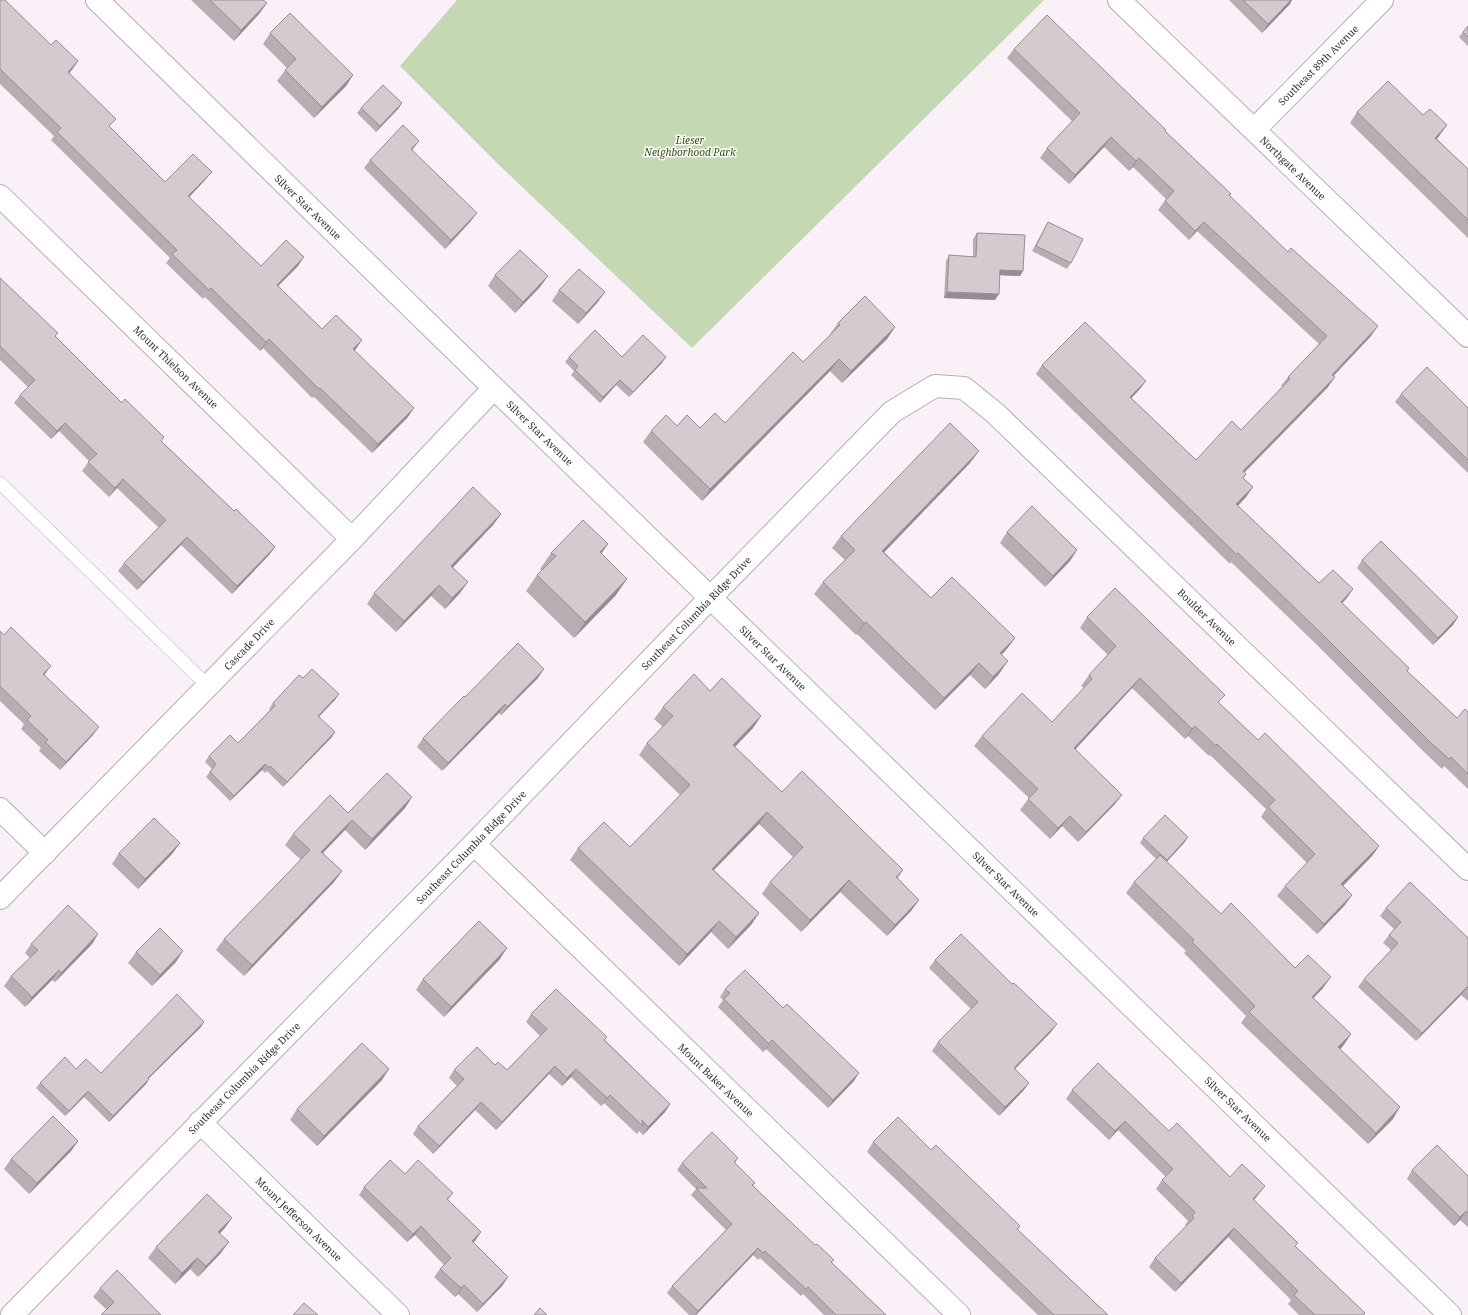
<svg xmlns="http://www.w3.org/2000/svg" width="1468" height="1315" font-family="'Noto Serif',serif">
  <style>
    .green { fill: #c4d8b3 }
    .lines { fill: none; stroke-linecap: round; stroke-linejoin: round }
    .lane-casing { stroke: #b5acb4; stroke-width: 14 }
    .street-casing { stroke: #b5acb4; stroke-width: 24 }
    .lane { stroke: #fff; stroke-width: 13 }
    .street { stroke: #fff; stroke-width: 22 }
    .wall { fill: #b7aeb2 }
    .shaded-wall { fill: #958d91 }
    .building { fill: #d5cacf; stroke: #958d91 }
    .labels { text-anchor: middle; stroke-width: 3; stroke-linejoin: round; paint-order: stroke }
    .street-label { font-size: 10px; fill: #332f32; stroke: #fff }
    .park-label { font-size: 10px; font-style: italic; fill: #2f4b08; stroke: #fff }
  </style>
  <rect width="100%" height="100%" fill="#faf0f8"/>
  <path class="green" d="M457 0H1044L692 348 498 164 400 66Z"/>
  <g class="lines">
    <g class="lane-casing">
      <path id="lane" d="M0 483 208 686"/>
    </g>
    <g class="street-casing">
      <path id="street" d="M97 0 494 388 1450 1315
        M1119 0 1468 336
        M1254 130 1382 0
        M0 196 352 539
        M0 809 45 853
        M474 844 959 1315
        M0 898 352 539 494 388
        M200 1122 398 1315
        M12 1315 474 844 711 597 892 412 935 386 964 388 995 413 1468 869"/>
    </g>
    <use href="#lane" class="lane"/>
    <use href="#street" class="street"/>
  </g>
  <path class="wall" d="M0 0 51 45 78 61 69 73 110 127 165 182 212 172 205 180 189 197 261 266H298L278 286 322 329 356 349 354 350 408 417 372 453 314 397 312 398 263 348 260 351 205 297 203 299 166 263 170 258 51 140 54 136 0 84Z
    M191 0H263L267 3 259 14 234 41Z
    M1229 0H1292L1290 4 1262 33Z
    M1468 26V46L1459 37 1463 32Z
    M270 33 353 75 346 86 314 118 277 81 287 68 263 44Z
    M1014 49 1165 131 1231 194 1229 196 1371 336 1333 376 1328 387 1244 473 1246 474 1243 478 1253 487 1246 497 1238 506 1319 583 1353 589 1346 599 1342 603 1407 671 1457 718 1468 712V789L1444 766 1442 769 1423 751 1316 644 1231 562 1230 564 1036 374 1042 365 1146 381 1139 390 1131 398 1196 460 1241 430 1282 387 1281 386 1288 377 1319 344 1197 231 1189 240 1158 210 1166 199 1133 167 1129 171 1104 147 1069 184 1040 158 1047 148 1072 121 1007 58Z
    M402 103 398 109 376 132 357 113 361 108Z
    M1357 112 1423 115 1447 125 1437 139 1468 169V238L1350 123Z
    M413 149 412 150 471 221 445 249 364 168 370 160Z
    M1048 222 1071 263 1067 269 1032 251 1045 227Z
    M977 233 1023 271 1020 276 1000 275 995 300 944 298 946 261 949 255 973 257V239Z
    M495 275 548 276 540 287 515 313 488 286Z
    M0 278 56 337 122 403 234 511 275 547 269 555 232 594 181 545 137 590 118 571 124 563 159 528 117 488 109 497 82 471 89 461 59 431 51 439 14 403 20 395 28 387 0 360Z
    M559 290 605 292 597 303 578 324 552 301Z
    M838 323 895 327 887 339 842 383 830 371 702 501 643 442 651 431 677 426 700 428 725 423 803 362 830 335V334Z
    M569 357H622L662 363 629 397 616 385 600 403 571 375 574 371 565 362Z
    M1401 394 1468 408V473L1395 402Z
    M970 463 884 552 931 598 1015 638 1006 650 1001 655 999 674 985 689 970 675 935 710 857 634 856 635 814 594 823 582 845 560 832 548 841 536Z
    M501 514 493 525 453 567 460 593 445 609 431 596 396 632 367 604 374 593Z
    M1007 532 1077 550 1070 561 1045 587 1000 543Z
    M608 544 601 553 616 595 574 638 526 591 537 575 542 570 540 569 551 553Z
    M1362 560 1458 617 1453 625 1433 645 1357 568Z
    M1087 617 1219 703 1258 740 1379 846 1372 856 1343 886 1345 905 1317 934 1277 896 1285 886 1307 863 1261 817 1266 809 1210 755 1209 756 1188 736 1185 739 1132 688 1075 750 1122 795 1114 805 1078 842 1062 826 1050 839 1020 810 1029 798 974 746 982 736 1052 722 1084 688 1081 686 1089 675 1108 655 1080 628Z
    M0 631 45 675 93 735 60 770 39 751 41 748 21 729 24 724 0 701Z
    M303 678 335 700 319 717 332 737 283 787 267 771 265 773 262 770 230 801 206 777 212 769 205 762 209 756 238 743 270 710 269 709 273 703Z
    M538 678 501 715 499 713 442 771 417 747 423 738 465 697Z
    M710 691 761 716 753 728 735 747 782 792 903 870 898 878 919 900 911 911 887 936 840 892 801 932 762 894 770 882 793 857 759 824 714 870 759 913 751 925 728 949 711 932 679 966 570 860 578 848 630 847 680 795 639 755 647 743 663 727 654 719 663 707Z
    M412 797 405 808 365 850 345 830 323 853 342 871 334 882 244 976 216 950 224 939 301 860 285 845 293 834 348 813Z
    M1188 837 1184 843 1166 862 1221 914 1323 988 1313 998 1351 1034 1343 1046 1340 1049 1393 1119 1368 1144 1241 1023 1246 1016 1184 953 1186 951 1126 893 1134 882 1156 859 1140 843 1143 838Z
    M180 843 172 854 138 889 112 864 119 853Z
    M1386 908 1468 938V1001L1461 995 1416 1041 1358 987 1364 979 1391 950 1383 943 1389 935 1394 929 1380 916Z
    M98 934 92 944 55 982 52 980 25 1007 4 986 11 976 30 958 25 953 31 944Z
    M136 952 176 962 152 986 128 963Z
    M500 959 444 1017 416 990 423 979Z
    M935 960 1051 1032 1015 1069 1029 1083 1023 1091 999 1116 932 1051 938 1042 971 1009 929 968Z
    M725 989 783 1008 854 1081 828 1108 766 1049 763 1052 718 1007 723 1000 720 997Z
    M531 1014 605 1040 670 1104 665 1112 643 1135 639 1131 637 1134 604 1103 601 1106 571 1077 562 1086 549 1074 496 1130 475 1110 433 1154 413 1134 418 1126 457 1086 449 1078 454 1070 495 1065 507 1070 540 1036 526 1022Z
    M201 1027 149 1078V1079L146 1084 109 1122 84 1097 65 1116 36 1088 40 1083 76 1069 101 1073Z
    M382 1080 317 1146 290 1120 297 1109Z
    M1072 1090 1169 1131 1230 1177 1258 1195 1254 1200 1298 1243 1295 1246 1365 1313 1364 1315H1299L1288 1304 1291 1300 1228 1237 1175 1292 1149 1267 1155 1258 1186 1226 1185 1225 1188 1221 1156 1189 1162 1180 1166 1177 1118 1130 1109 1140 1066 1099Z
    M78 1141 71 1151 29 1194 4 1169 11 1159Z
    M873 1142 931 1150 1020 1226 1018 1230 1108 1315H1038L867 1152Z
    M738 1158 735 1163 755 1183 753 1186 886 1315H824L803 1294 801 1296 760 1258 758 1260 753 1255 696 1315H689L667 1293 672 1286 726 1230 691 1195 696 1189 677 1170 682 1163Z
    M1412 1170 1468 1176V1227L1460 1220 1454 1226 1407 1179Z
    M405 1174 453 1193 448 1200 481 1232 473 1243 508 1277 502 1286 477 1312 458 1294 455 1297 434 1277 440 1269 444 1265 415 1235 407 1242 359 1195 364 1187Z
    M232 1218 224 1229 220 1233 221 1253 198 1277 190 1269 175 1284 148 1258 156 1247Z
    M100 1288 161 1315 106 1309 93 1297Z"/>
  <path class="shaded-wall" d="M1291 0H1292L1290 4 1262 33 1268 24Z
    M267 3 259 14 234 41 241 30Z
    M78 61 72 70 62 81 68 72Z
    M353 75 346 86 314 118 322 107Z
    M402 103 398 109 376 132 380 126Z
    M1447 125 1439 136 1428 149 1435 138Z
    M1111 137 1104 147 1069 184 1075 175Z
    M419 141 413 149 405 157 411 149Z
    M1139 158 1133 167 1129 171 1136 161Z
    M212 172 205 180 182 205 188 196Z
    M477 213 471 221 445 249 451 240Z
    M1204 222 1197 231 1189 240 1195 231Z
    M304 257 298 266 270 294 277 285Z
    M1000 270 1023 271 1020 276 996 275Z
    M548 276 540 287 515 313 523 302Z
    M605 292 597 303 578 324 586 313Z
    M947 292 999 294 995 300 944 298Z
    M1378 326 1371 336 1326 384 1332 375Z
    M895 327 887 339 842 383 851 371Z
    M269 339 263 348 260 351 266 342Z
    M362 340 356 349 347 358 353 349Z
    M666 357 662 363 629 397 633 392Z
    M839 359 830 371 702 501 710 489Z
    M1335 377 1328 387 1236 481 1243 471Z
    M620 380 616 385 600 403 603 397Z
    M1146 381 1139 390 1124 406 1130 397Z
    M414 408 408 417 372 453 378 444Z
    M65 423 59 431 51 439 57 431Z
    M979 451 970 463 874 563 882 551Z
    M123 479 117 488 109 497 115 488Z
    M1253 487 1246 497 1230 514 1236 504Z
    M501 514 493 525 444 577 451 566Z
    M187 537 181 545 137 590 143 582Z
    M608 544 597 560 600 552Z
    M275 547 269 555 232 594 237 586Z
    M1077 550 1070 561 1045 587 1053 576Z
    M627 579 616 595 574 638 585 622Z
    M468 582 460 593 445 609 452 598Z
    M439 585 431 596 396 632 404 621Z
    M1353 589 1346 599 1335 611 1341 602Z
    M1458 617 1453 625 1433 645 1438 638Z
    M866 622 857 634 856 635 864 623Z
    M1015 638 1006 650 991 666 1000 653Z
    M1008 661 999 674 985 689 993 677Z
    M979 663 970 675 935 710 944 698Z
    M51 666 45 674 37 682 43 674Z
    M544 669 538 678 501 715 507 707Z
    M1140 678 1132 688 1066 759 1074 748Z
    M339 694 335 700 314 721 318 716Z
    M505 704 499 713 442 771 448 763Z
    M761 716 753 728 725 757 733 745Z
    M1195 726 1188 736 1185 739 1192 729Z
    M99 727 93 735 60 770 66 762Z
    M335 732 332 737 283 787 287 782Z
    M265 764 262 770 230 801 234 796Z
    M1122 795 1114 805 1078 842 1086 832Z
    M412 797 405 808 365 850 372 839Z
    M767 812 759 824 704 880 712 869Z
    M1070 816 1062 826 1050 839 1058 828Z
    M352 820 345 830 314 862 321 852Z
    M1188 837 1184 843 1163 866 1167 860Z
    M180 843 172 854 138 889 145 879Z
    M1379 846 1372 856 1334 895 1341 884Z
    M342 871 334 882 244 976 252 965Z
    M849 880 840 892 801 932 810 920Z
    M1352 895 1345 905 1317 934 1324 924Z
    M919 900 911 911 887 936 895 925Z
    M759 913 751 925 728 949 736 937Z
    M719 921 711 932 679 966 687 954Z
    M98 934 92 944 55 982 61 973Z
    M507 948 500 959 444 1017 451 1007Z
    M183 951 176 962 152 986 160 975Z
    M59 970 52 980 25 1007 32 997Z
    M1331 977 1323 988 1304 1008 1312 997Z
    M1467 987 1461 995 1416 1041 1422 1033Z
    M204 1022 201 1027 144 1083 148 1078Z
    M1057 1024 1051 1032 1008 1076 1014 1068Z
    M1351 1034 1343 1046 1331 1059 1338 1047Z
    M772 1040 766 1049 763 1052Z
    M555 1066 549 1074 496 1130 502 1122Z
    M389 1069 382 1080 317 1146 324 1136Z
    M576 1069 571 1077 562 1086 567 1078Z
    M859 1073 854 1081 828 1108 833 1100Z
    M149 1079 146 1084 109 1122 113 1116Z
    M1029 1083 1023 1091 999 1116 1005 1107Z
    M88 1091 84 1097 65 1116 69 1111Z
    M610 1095 604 1103 601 1106 607 1098Z
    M481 1102 475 1110 433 1154 439 1146Z
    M670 1104 665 1112 643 1135 648 1127Z
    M1400 1107 1393 1119 1368 1144 1376 1133Z
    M1125 1121 1118 1130 1109 1140 1115 1131Z
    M78 1141 71 1151 29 1194 37 1183Z
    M1265 1186 1258 1195 1247 1208 1253 1199Z
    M1466 1211 1460 1220 1454 1226 1460 1217Z
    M232 1218 224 1229 211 1243 218 1232Z
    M421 1226 415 1235 407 1242 413 1234Z
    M1234 1228 1228 1237 1175 1292 1181 1283Z
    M481 1232 475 1241 466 1250 472 1241Z
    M229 1242 221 1253 198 1277 206 1266Z
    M758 1248 753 1255 696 1315H695L698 1311Z
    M197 1258 190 1269 175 1284 182 1273Z
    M508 1277 502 1286 477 1312 483 1304Z
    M464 1285 458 1294 455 1297 461 1288Z"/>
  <path class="building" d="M0 0H5L51 45 56 40 78 61 68 72 116 119 109 126 165 182 193 154 212 172 188 196 261 266 286 240 304 257 277 285 322 329 336 315 362 340 353 349 414 408 378 444 320 388 319 389 269 339 266 342 211 288 209 290 172 254 177 250 57 132 61 128 0 69Z
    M210 0H263L267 3 241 30Z
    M1243 0H1291L1268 24Z
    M290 13 353 75 322 107 285 70 296 59 270 33Z
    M1047 15 1166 130 1165 131 1231 194 1229 195 1288 252 1291 248 1378 326 1332 375 1335 377 1243 471 1246 474 1243 478 1253 487 1236 504 1319 583 1333 570 1353 589 1341 602 1409 668 1407 671 1457 718 1465 709 1468 712V774L1451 757 1449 759 1430 742 1323 635 1238 553 1236 554 1042 365 1085 322 1146 381 1130 397 1196 460 1232 421 1241 430 1290 379 1288 377 1327 336 1204 222 1195 231 1165 201 1174 191 1139 158 1136 161 1111 137 1075 175 1047 148 1080 113 1014 49Z
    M1468 26V37L1463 32Z
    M1388 81 1423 115 1430 109 1447 125 1435 138 1468 169V220L1357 112Z
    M383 85 402 103 380 126 361 108Z
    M403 125 419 141 411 149 477 213 451 240 370 160Z
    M1048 222 1083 239 1071 263 1036 246Z
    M977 233 1025 235 1023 271 1000 270 999 294 947 292 949 255 976 257Z
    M520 250 548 276 523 302 495 275Z
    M579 269 605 292 586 313 559 290Z
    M0 278 58 333 55 336 122 403 125 399 164 437 161 441 234 511 236 509 275 547 237 586 187 537 143 582 124 563 166 520 123 479 115 488 88 462 97 454 65 423 57 431 20 395 35 380 0 346Z
    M865 296 895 327 851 371 839 359 710 489 651 431 666 415 677 426 687 415 700 428 715 413 725 423 793 352 803 362 840 325 838 323Z
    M595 330 622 357 643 335 666 357 633 392 620 380 603 397 575 370 578 366 569 357Z
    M1427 367 1468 408V460L1401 394Z
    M950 423 979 451 882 551 931 598 952 577 1015 638 1000 653 1008 661 993 677 979 663 944 698 866 622 864 623 823 582 855 550 841 536Z
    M473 487 501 514 451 566 468 582 452 598 439 585 404 621 374 593Z
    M1032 506 1077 550 1053 576 1007 532Z
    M583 520 608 544 600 552 627 579 585 622 537 575 556 556 551 553Z
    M1381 541 1458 617 1438 638 1362 560Z
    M1115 588 1225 695 1218 702 1258 740 1265 733 1379 846 1341 884 1352 895 1324 924 1285 886 1315 854 1268 807 1275 800 1217 744 1216 746 1195 726 1192 729 1140 678 1074 748 1122 795 1086 832 1070 816 1058 828 1028 799 1038 789 982 736 1022 693 1052 722 1092 679 1089 675 1116 646 1087 617Z
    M11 627 51 666 43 674 99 727 66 762 45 742 48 740 27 720 31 716 0 686V631L4 635Z
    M518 643 544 669 507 707 505 704 448 763 423 738 464 696 465 697Z
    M312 669 339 694 318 716 335 732 287 782 270 766 269 768 265 764 234 796 210 772 216 764 209 756 230 735 238 743 275 706 273 703 299 675 303 678Z
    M694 674 710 691 722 678 761 716 733 745 782 792 802 771 903 870 896 877 919 900 895 925 849 880 810 920 770 882 803 847 767 812 712 869 759 913 736 937 719 921 687 954 578 848 604 822 630 847 690 785 647 743 673 716 663 707Z
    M387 773 412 797 372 839 352 820 321 852 342 871 252 965 224 939 310 850 293 834 330 795 348 813Z
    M1165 815 1188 837 1167 860 1143 838Z
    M154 818 180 843 145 879 119 853Z
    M1160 855 1221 914 1231 903 1295 968 1308 955 1331 977 1312 997 1351 1034 1338 1047 1400 1107 1376 1133 1249 1012 1255 1006 1192 942 1194 940 1134 882Z
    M1410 882 1468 938V988L1467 987 1422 1033 1364 979 1398 943 1389 935 1401 922 1386 908Z
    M68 905 98 934 61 973 59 970 32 997 11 976 38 950 31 944Z
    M479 921 507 948 451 1007 423 979Z
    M160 928 183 951 160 975 136 952Z
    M961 934 1012 984 1014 983 1057 1024 1014 1068 1029 1083 1005 1107 938 1042 978 1002 935 960Z
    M745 970 783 1008 787 1004 859 1073 833 1100 772 1040 769 1044 724 999 730 993 725 989Z
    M556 989 607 1037 604 1040 670 1104 648 1127 642 1120 643 1126 610 1095 607 1098 576 1069 567 1078 555 1066 502 1122 481 1102 439 1146 418 1126 464 1079 454 1070 477 1047 495 1065 498 1062 507 1070 547 1029 531 1014Z
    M177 994 204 1022 148 1078 149 1079 113 1116 88 1091 69 1111 40 1083 65 1057 76 1069 86 1059 101 1073Z
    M362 1043 389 1069 324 1136 297 1109Z
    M1098 1063 1169 1131 1177 1123 1230 1177 1242 1164 1265 1186 1253 1199 1298 1243 1295 1246 1365 1313 1363 1315H1315L1294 1295 1298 1291 1234 1228 1181 1283 1155 1258 1194 1218 1192 1216 1195 1212 1162 1180 1173 1169 1125 1121 1115 1131 1072 1090Z
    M53 1116 78 1141 37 1183 11 1159Z
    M898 1117 931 1150 936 1145 1020 1226 1017 1229 1108 1315H1054L873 1142Z
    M712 1132 738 1158 734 1162 755 1183 752 1185 815 1245 817 1244 834 1260 831 1262 886 1315H836L808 1287 806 1289 765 1251 763 1253 758 1248 698 1311 672 1286 732 1224 696 1188H707L682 1163Z
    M1437 1145 1468 1176V1213L1466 1211 1460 1217 1412 1170Z
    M390 1160 405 1174 418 1160 453 1193 447 1199 481 1232 472 1241 508 1277 483 1304 464 1285 461 1288 440 1269 451 1258 421 1226 413 1234 364 1187Z
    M207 1194 232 1218 218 1232 229 1242 206 1266 197 1258 182 1273 156 1247Z
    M117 1270 161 1315H101L114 1302 100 1288Z
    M304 1303 318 1315H293Z
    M540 1308 547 1315H534Z"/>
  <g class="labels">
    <g class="street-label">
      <text transform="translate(1318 65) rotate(-45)" y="4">Southeast 89th Avenue</text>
      <text transform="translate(1293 168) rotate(44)" y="4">Northgate Avenue</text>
      <text transform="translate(308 207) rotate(44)" y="4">Silver Star Avenue</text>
      <text transform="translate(176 367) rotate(44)" y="4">Mount Thielson Avenue</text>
      <text transform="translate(540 433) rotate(44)" y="4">Silver Star Avenue</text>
      <text transform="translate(696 613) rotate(-46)" y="4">Southeast Columbia Ridge Drive</text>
      <text transform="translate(1207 617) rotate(44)" y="4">Boulder Avenue</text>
      <text transform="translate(249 644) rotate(-46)" y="4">Cascade Drive</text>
      <text transform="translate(773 658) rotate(44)" y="4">Silver Star Avenue</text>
      <text transform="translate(471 847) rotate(-46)" y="4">Southeast Columbia Ridge Drive</text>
      <text transform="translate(1006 884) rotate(44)" y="4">Silver Star Avenue</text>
      <text transform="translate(244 1078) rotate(-45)" y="4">Southeast Columbia Ridge Drive</text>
      <text transform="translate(716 1080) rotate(44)" y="4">Mount Baker Avenue</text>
      <text transform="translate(1238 1109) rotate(44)" y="4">Silver Star Avenue</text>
      <text transform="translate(299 1219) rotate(44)" y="4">Mount Jefferson Avenue</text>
    </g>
    <g class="park-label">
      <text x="690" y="144">Lieser<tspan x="690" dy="12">Neighborhood Park</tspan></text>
    </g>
  </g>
</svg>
